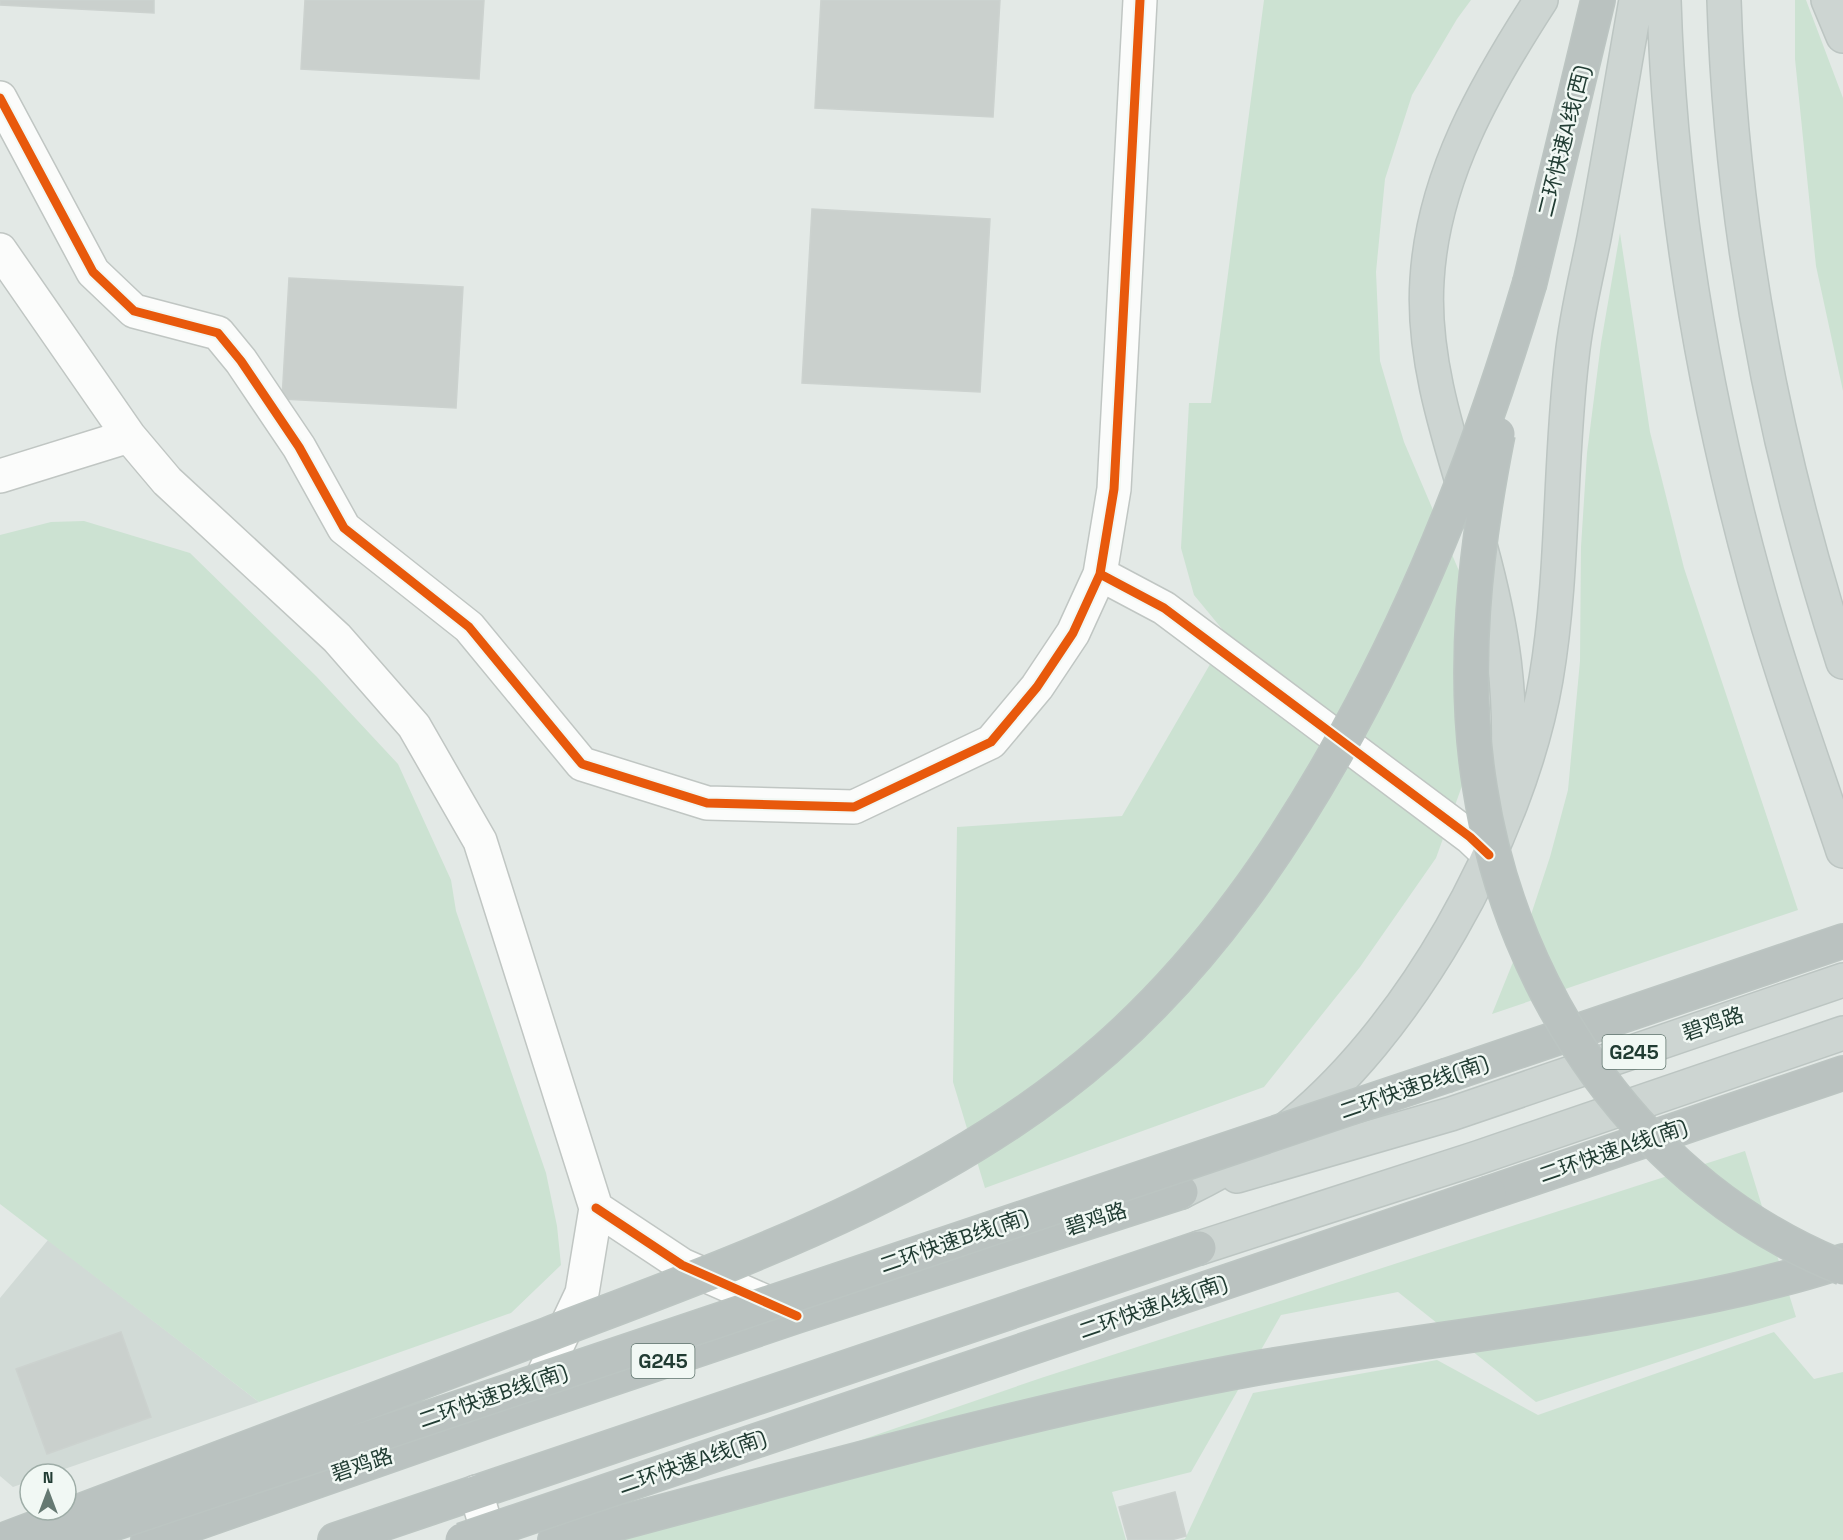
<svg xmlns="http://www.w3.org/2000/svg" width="1843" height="1540" font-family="'Space Grotesk','Noto Sans SC',sans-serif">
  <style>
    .built { fill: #d1dad6 }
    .green { fill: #cce2d2 }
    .building { fill: #cad0cd; stroke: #ccd2cf; stroke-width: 1.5 }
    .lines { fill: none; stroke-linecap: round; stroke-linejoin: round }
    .minor-casing { stroke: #c0c6c3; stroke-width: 36 }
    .major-casing { stroke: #bcc5c2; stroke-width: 36 }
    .highway-casing { stroke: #bcc5c2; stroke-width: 36 }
    .minor { stroke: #fbfcfb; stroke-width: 33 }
    .major { stroke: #cdd5d2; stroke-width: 33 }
    .highway { stroke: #bac2c0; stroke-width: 33 }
    .highway-bridge-casing { stroke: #bcc5c2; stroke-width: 36; stroke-linecap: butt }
    .highway-bridge { stroke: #bac2c0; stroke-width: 33 }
    .cycleway-casing { stroke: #f1f8f4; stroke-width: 13 }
    .cycleway { stroke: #e8590c; stroke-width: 9 }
    .labels { text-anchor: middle; stroke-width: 5; stroke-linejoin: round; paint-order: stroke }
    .shield { fill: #f1f8f4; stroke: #5f746d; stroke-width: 1.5 }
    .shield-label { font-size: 20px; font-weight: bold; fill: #213c33 }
    .street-label { font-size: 21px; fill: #213c33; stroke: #f1f8f4 }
  </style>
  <rect width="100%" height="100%" fill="#e3e9e6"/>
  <path class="built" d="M48 1240 259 1402 50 1474H30V1481L13 1487 0 1476V1298Z"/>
  <path class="green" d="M1264 0H1471L1457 19 1412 95 1385 179 1376 272 1380 361 1404 442 1465 585 1467 772 1436 858 1360 967 1264 1087 985 1188 953 1082 957 827 1122 816 1227 635 1194 595 1181 548 1189 403H1211Z
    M1795 0H1806L1843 98V391L1816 266 1795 59Z
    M1620 233 1650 432 1684 568 1798 910 1492 1014 1526 930 1550 857 1568 790 1580 661 1581 547 1587 453 1601 343Z
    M84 521 190 553 316 676 398 764 451 880 456 911 546 1173 557 1226 561 1265 511 1313 259 1402 0 1204V535L51 522Z
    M1745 1151 1796 1317 1536 1402 1398 1292 1281 1315 1191 1472 1112 1492 1126 1540H571L1041 1378Z
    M1774 1332 1814 1379 1843 1372V1540H1180L1185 1539 1253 1393 1437 1360 1538 1415Z"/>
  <path class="building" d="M0 0H154V13L0 5Z
    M305 0H484L479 79 301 69Z
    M821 0H1000L993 117 815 108Z
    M812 209 990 219 980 392 802 383Z
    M289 278 463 287 456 408 282 399Z
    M121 1332 151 1417 47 1454 16 1369Z
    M1175 1492 1186 1536 1171 1540H1128L1119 1507Z"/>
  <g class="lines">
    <g class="minor-casing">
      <path id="minor" d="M0 98 93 272 134 311 218 333 241 361 299 447 344 528 469 627 582 764 707 803 854 807 991 742 1037 687 1073 633 1100 574 1114 489 1140 0
        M0 250 129 436 167 481 337 638 414 726 480 841 596 1208 582 1293 531 1401
        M0 476 129 436
        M1100 574 1164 608 1470 837 1489 855
        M596 1208 682 1265 787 1311
        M476 1492 490 1540"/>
    </g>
    <g class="major-casing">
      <path id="major" d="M1664 0C1670 197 1703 391 1755 580 1780 672 1813 761 1843 851
        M1724 0C1731 226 1774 448 1843 662
        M1828 0 1843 36
        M1467 498C1446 429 1422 353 1427 280 1433 176 1486 85 1541 0
        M1480 545C1503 629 1513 695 1507 782
        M1237 1176 1451 1114 1843 980
        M1181 1192C1216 1175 1249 1157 1280 1134 1408 1037 1519 837 1546 679 1564 573 1559 464 1572 357 1576 317 1586 278 1594 238 1609 159 1622 80 1636 0
        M1199 1248 1477 1158 1843 1033"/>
    </g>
    <g class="highway-casing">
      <path id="highway" d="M1530 282 1598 0
        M1448 1075 1843 941
        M1489 1193 1843 1073
        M148 1540 528 1407 797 1316 1181 1192
        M335 1540 1199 1248
        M555 1540C788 1479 1020 1411 1257 1368 1368 1349 1480 1335 1591 1317 1676 1303 1761 1288 1843 1261"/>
    </g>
    <use href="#minor" class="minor"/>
    <use href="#major" class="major"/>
    <use href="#highway" class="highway"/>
    <g class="highway-bridge-casing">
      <path id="highway-bridge" d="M1498 434C1475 549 1461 672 1480 788 1512 995 1644 1189 1843 1268
        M3 1540C184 1472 365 1404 546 1335 742 1260 946 1190 1106 1049 1208 959 1283 849 1348 731 1427 587 1483 440 1530 282
        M65 1540 1448 1075
        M462 1540 1489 1193"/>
    </g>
    <use href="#highway-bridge" class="highway-bridge"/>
    <g class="cycleway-casing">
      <path id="cycleway" d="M0 98 93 272 134 311 218 333 241 361 299 447 344 528 469 627 582 764 707 803 854 807 991 742 1037 687 1073 633 1100 574 1114 489 1140 0
        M1100 574 1164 608 1470 837 1489 855
        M596 1208 682 1265 797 1316"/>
    </g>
    <use href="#cycleway" class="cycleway"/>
  </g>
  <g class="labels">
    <g class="shield">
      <rect x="1602.5" y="1035" width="63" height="34" rx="4.5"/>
      <rect x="631.5" y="1344" width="63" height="34" rx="4.5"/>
    </g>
    <g class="shield-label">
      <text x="1634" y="1059">G245</text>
      <text x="663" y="1368">G245</text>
    </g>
    <g class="street-label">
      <text transform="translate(1564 141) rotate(-76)" y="7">二环快速A线(西)</text>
      <text transform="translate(1713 1024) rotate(-19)" y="7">碧鸡路</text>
      <text transform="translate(1414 1087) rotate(-19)" y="7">二环快速B线(南)</text>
      <text transform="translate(1613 1151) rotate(-19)" y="7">二环快速A线(南)</text>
      <text transform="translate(1096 1219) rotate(-18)" y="7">碧鸡路</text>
      <text transform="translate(954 1241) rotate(-19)" y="7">二环快速B线(南)</text>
      <text transform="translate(1153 1307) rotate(-19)" y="7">二环快速A线(南)</text>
      <text transform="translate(493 1396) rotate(-19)" y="7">二环快速B线(南)</text>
      <text transform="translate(692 1462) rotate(-19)" y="7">二环快速A线(南)</text>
      <text transform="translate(362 1465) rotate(-19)" y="7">碧鸡路</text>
    </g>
  </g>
  <g transform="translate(48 1492)"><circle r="28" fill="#f1f8f4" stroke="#9eada7" stroke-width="1.5"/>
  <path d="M0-4.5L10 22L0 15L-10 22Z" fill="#657972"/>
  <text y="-9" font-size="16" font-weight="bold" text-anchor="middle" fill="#213c33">N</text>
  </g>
</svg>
